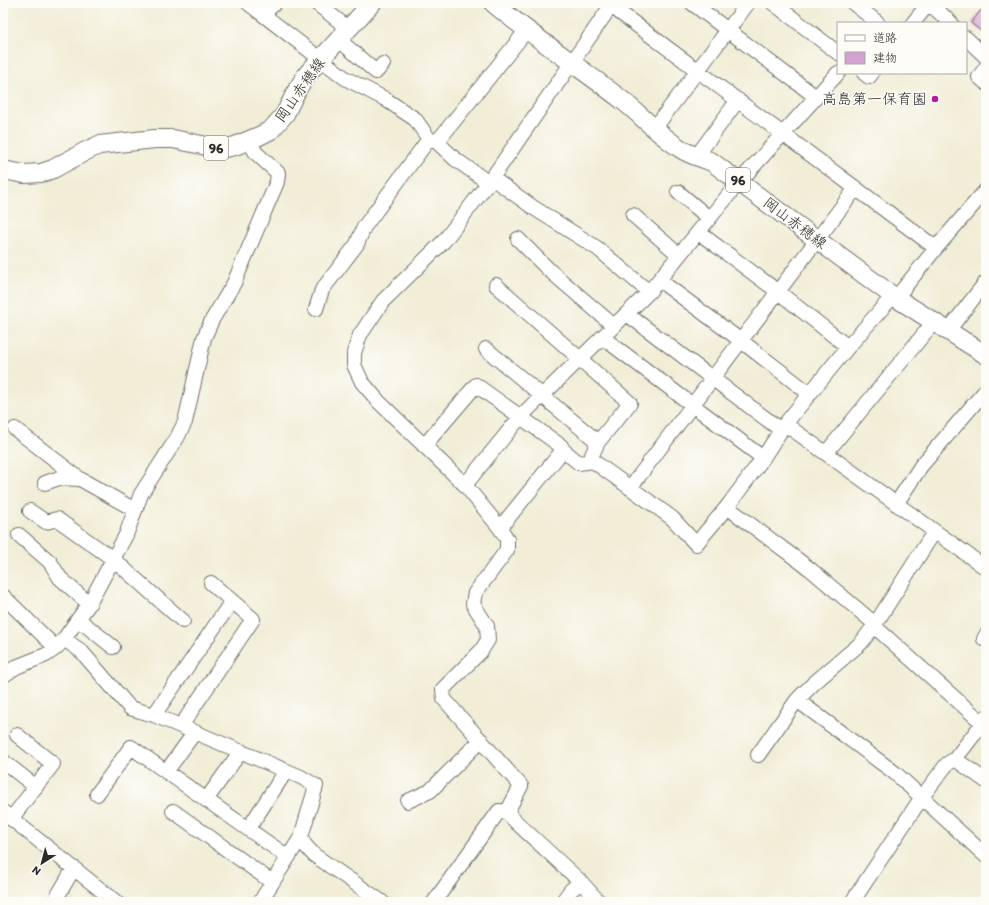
<svg xmlns="http://www.w3.org/2000/svg" width="989" height="905" font-family="Itim,'Klee One',sans-serif">
  <style>
    .lines { fill: none; stroke-linecap: round; stroke-linejoin: round }
    .stream { stroke: #82b3ed; stroke-width: 3 }
    .building { fill: #d4a2d2 }
    .minor-casing { stroke: #706f67; stroke-width: 16 }
    .major-casing { stroke: #706f67; stroke-width: 20 }
    .minor { stroke: #fff; stroke-width: 14 }
    .major { stroke: #fff; stroke-width: 18 }
    .poi-dot { fill: #b5179e; stroke: #fdfcf7; stroke-width: 1.5 }
    .labels { text-anchor: middle; stroke-width: 3; stroke-linejoin: round; paint-order: stroke }
    .shield { fill: #fdfcf7; stroke: #6a6a68; stroke-width: 1 }
    .shield-label { font-size: 14px; font-weight: bold; fill: #2b2b2b }
    .street-label { font-size: 15px; fill: #2b2b2b; stroke: #fdfcf7 }
    .poi-label { font-size: 15px; fill: #2b2b2b; stroke: #fdfcf7; text-anchor: end }
  </style>
  <rect width="100%" height="100%" fill="#fdfcf7"/>
  <filter id="ink" filterUnits="userSpaceOnUse"><feTurbulence type="fractalNoise" baseFrequency=".025" numOctaves="2"/><feDisplacementMap in="SourceGraphic" scale="8" xChannelSelector="R" yChannelSelector="G"/><feConvolveMatrix kernelMatrix="1 2 1 2 8 2 1 2 1" color-interpolation-filters="sRGB"/></filter>
  <filter id="wash" filterUnits="userSpaceOnUse"><feTurbulence type="fractalNoise" baseFrequency=".012" numOctaves="4" result="noise"/><feDisplacementMap in="SourceGraphic" scale="16" xChannelSelector="R" yChannelSelector="G"/><feGaussianBlur stdDeviation="0.9" result="paint"/><feColorMatrix in="noise" values="0 0 0 0 0 0 0 0 0 0 0 0 0 0 0 0 0 1.4 0 .05"/><feComposite in="paint" operator="in"/></filter>
  <g filter="url(#wash)">
    <rect width="100%" height="100%" fill="#f1edd7"/>
    <g class="lines">
      <path class="stream" d="M108 887 132 902"/>
    </g>
    <g id="blocks">
      <path class="building" d="M981 10 986 14V35L971 23Z"/>
    </g>
  </g>
  <g filter="url(#ink)">
    <use href="#blocks" fill-opacity="0" stroke="#706f67" stroke-width="1"/>
    <g class="lines">
      <g class="minor-casing">
        <path id="minor" d="M248 3 345 78 385 99 415 119 429 139 437 142 455 159 489 183
          M316 3 349 29
          M692 3 816 97
          M773 3 838 53
          M853 3 877 22 876 23
          M929 3 951 23
          M611 6 936 248
          M263 14 275 3
          M913 23 929 3
          M966 38 986 57
          M338 39 376 72 383 64
          M986 67 979 77 986 83
          M864 73 869 77 872 73
          M654 129 748 3
          M437 142 526 31
          M696 157 738 100
          M492 178 534 208 597 248 649 292
          M678 192 709 218
          M633 215 679 255
          M698 232 777 291 848 347
          M518 239 549 270 614 326
          M659 280 740 340 810 394
          M496 285 630 403 598 442
          M896 298 936 248 986 190
          M316 309 322 290 357 244 364 227 429 139
          M627 314 781 430
          M947 332 986 282
          M602 337 763 458
          M486 349 598 442 592 455 593 461 672 518 696 544 727 507 763 458 785 424 848 347 893 296
          M785 424 986 568
          M15 429 80 479
          M424 446 476 385 561 446 563 450
          M826 453 933 323
          M45 483 59 478 80 479 135 510
          M465 485 521 416 649 292 740 181 838 73
          M630 488 856 188
          M896 504 921 466 986 390
          M727 507 810 569 875 624
          M30 511 46 522 57 519 113 559 183 621
          M500 528 563 450 579 463 593 461
          M19 535 50 562 60 578 89 604
          M3 596 56 648
          M78 619 113 647
          M874 626 986 726
          M64 639 81 651 130 708 154 715 301 777 316 786 301 837 260 902
          M984 639 986 635
          M3 676 16 667 46 655 56 648 64 639 89 604 126 535 141 494 177 438 185 422 204 338 212 320 234 283 277 182 278 173 256 153 249 141
          M797 700 895 773 986 856
          M154 715 232 601
          M181 726 253 619 211 583
          M758 755 797 700 814 683 861 643 874 626 934 532
          M955 759 986 781
          M3 761 36 787
          M166 772 195 732
          M97 794 131 747 288 857
          M206 800 241 751
          M408 801 430 791 481 740
          M173 811 272 882
          M3 812 116 902
          M507 812 521 786 444 699 443 689 481 651 488 640 487 626 473 604 475 593 507 550V539L500 528 465 485 379 402 362 382 354 365V353L360 335 383 301 444 241 492 178 613 3
          M11 819 53 764 17 735
          M248 829 286 771
          M301 837 304 844 314 855 382 902
          M54 902 74 868
          M434 902 499 811 507 812 515 821 581 882 599 902
          M562 902 571 890 581 882
          M852 902 922 797 947 764 955 759 983 723 986 717"/>
      </g>
      <g class="major-casing">
        <path id="major" d="M493 3C534 38 580 67 622 100 642 116 659 135 681 149 690 155 702 158 712 162L893 296 986 355
          M3 170 24 174 41 173 53 169 86 151 99 145 155 139H173L221 149 235 146 259 136 271 130 285 114 298 88 308 73 372 3"/>
      </g>
      <use href="#minor" class="minor"/>
      <use href="#major" class="major"/>
    </g>
  </g>
  <circle class="poi-dot" cx="935" cy="99" r="4"/>
  <g class="labels">
    <g class="shield">
      <rect x="204" y="136" width="24" height="24" rx="3"/>
      <rect x="726" y="168" width="24" height="24" rx="3"/>
    </g>
    <g class="shield-label">
      <text x="216" y="153">96</text>
      <text x="738" y="185">96</text>
    </g>
    <g class="street-label">
      <text transform="translate(300 90) rotate(-55)" y="5">岡山赤穂線</text>
      <text transform="translate(795 223) rotate(37)" y="5">岡山赤穂線</text>
    </g>
    <g class="poi-label">
      <text x="927" y="104">高島第一保育園</text>
    </g>
  </g>
  <rect width="989" height="905" fill="none" stroke="#fdfcf7" stroke-width="16"/>
  <rect x="837" y="22" width="130" height="52" fill="#fdfcf7" stroke="#a9a8a5"/>
  <rect x="845" y="35" width="20" height="6" fill="#ffffff" stroke="#a9a8a5"/>
  <text x="873" y="42" font-size="12" fill="#2b2b2b">道路</text>
  <rect x="845" y="52" width="20" height="12" fill="#d4a2d2" stroke="#a9a8a5"/>
  <text x="873" y="62" font-size="12" fill="#2b2b2b">建物</text>
  <g transform="translate(42 863) rotate(216)" stroke="#fdfcf7" stroke-width="3" paint-order="stroke">
  <path d="M0-3L7 15L0 10L-7 15Z" fill="#2b2b2b"/>
  <text y="-6" font-size="11" font-weight="bold" text-anchor="middle" fill="#2b2b2b">N</text>
  </g>
</svg>
